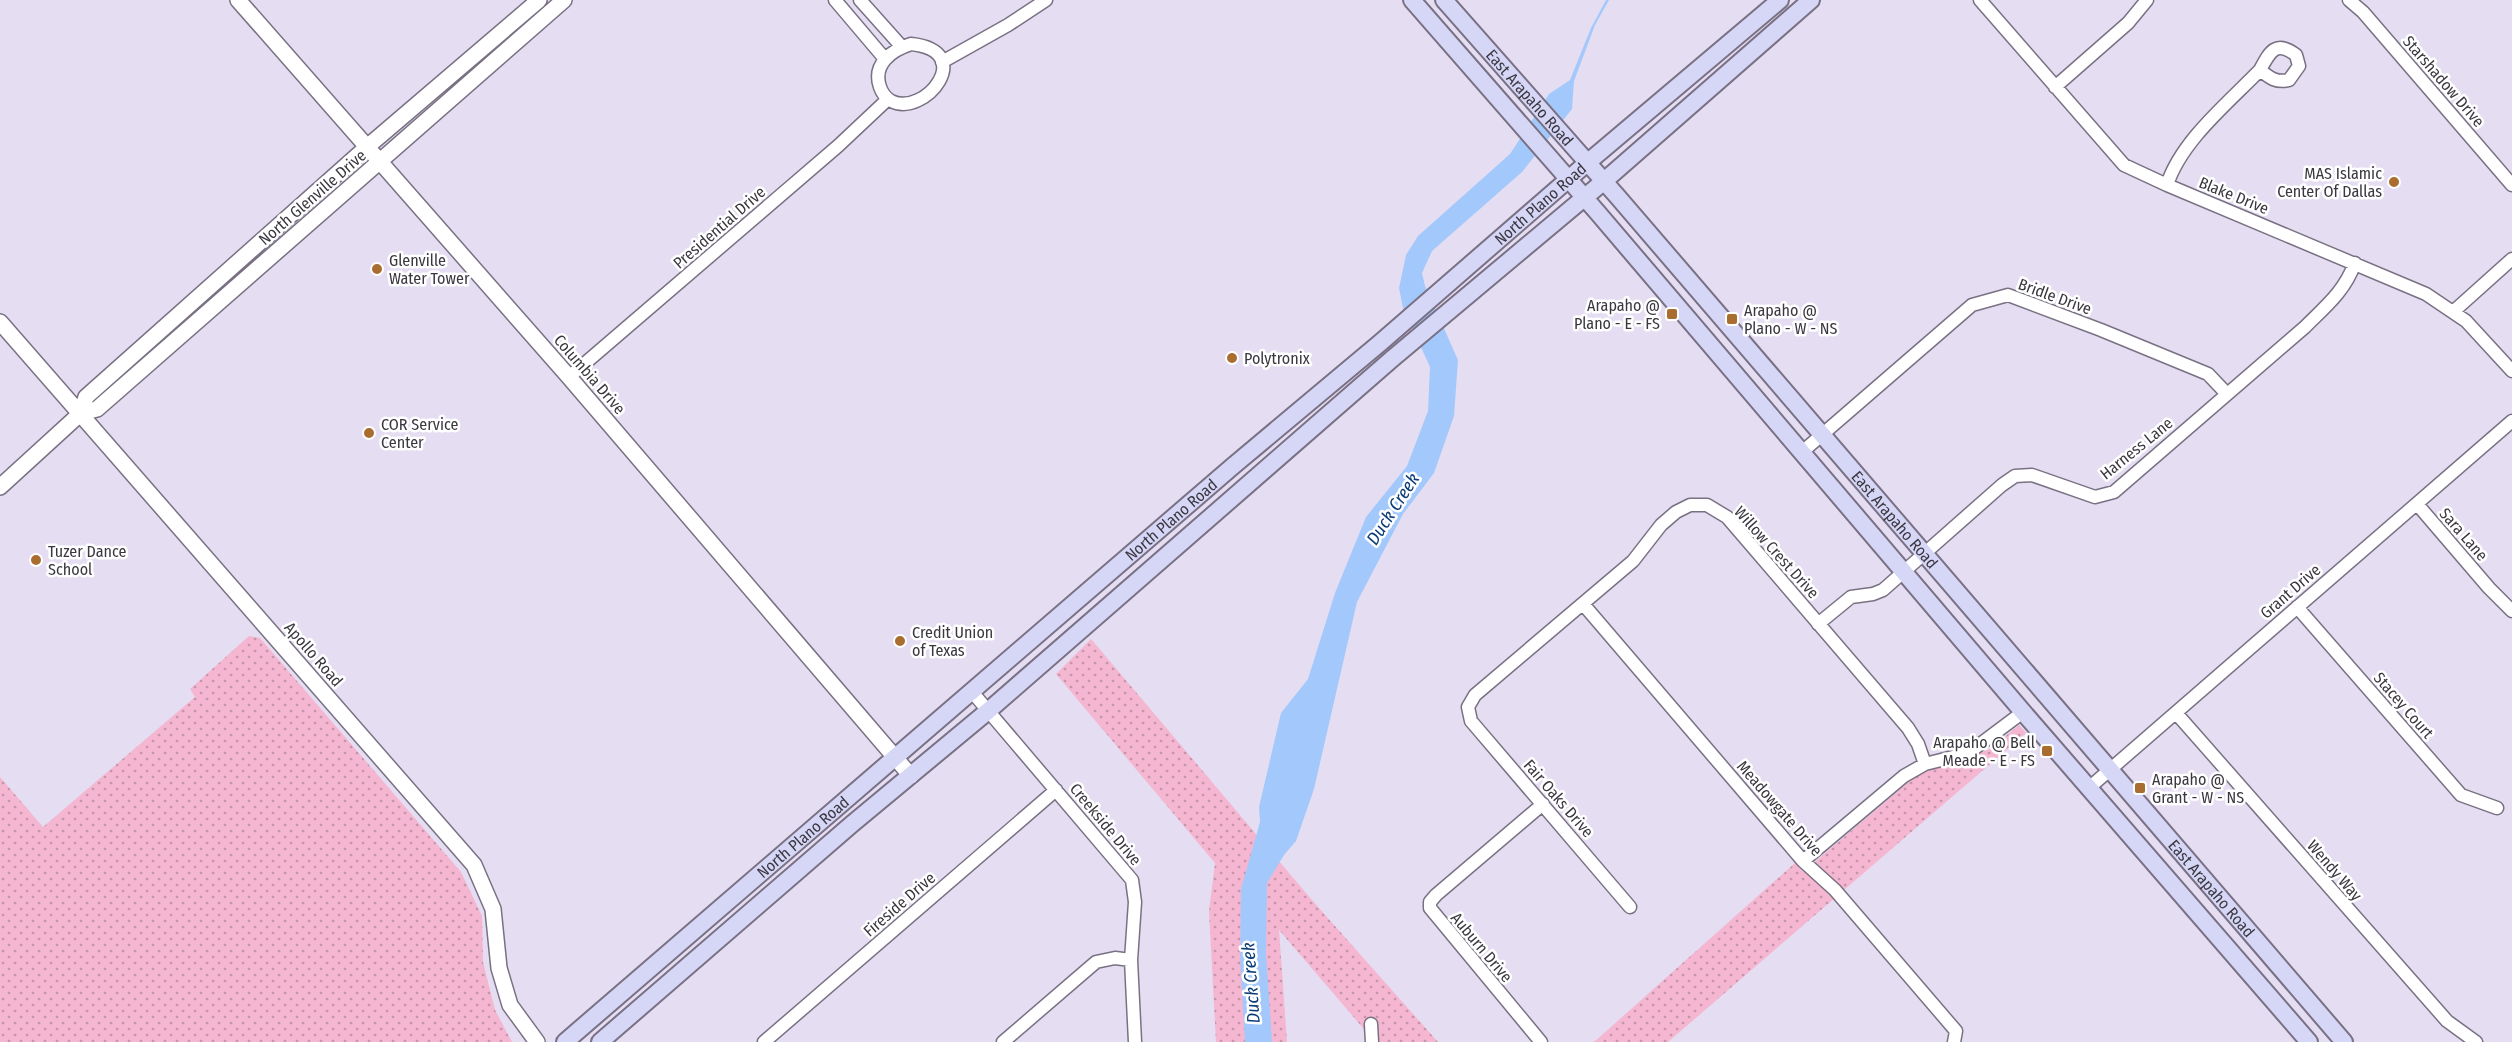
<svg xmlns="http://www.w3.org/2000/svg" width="2512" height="1042" font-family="'Fira Sans Condensed',sans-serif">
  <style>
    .green { fill: url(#green-dots) }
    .water { fill: #a3c9fc }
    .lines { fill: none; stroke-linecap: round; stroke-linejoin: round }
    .minor-casing { stroke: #797183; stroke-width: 15 }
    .tertiary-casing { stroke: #797183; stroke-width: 18 }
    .secondary-casing { stroke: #797183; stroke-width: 20 }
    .minor { stroke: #fff; stroke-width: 12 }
    .tertiary { stroke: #fff; stroke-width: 15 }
    .secondary { stroke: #d6d6f7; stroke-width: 16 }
    .poi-dot { fill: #a96d2f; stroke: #fff; stroke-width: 2 }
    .labels { text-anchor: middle; stroke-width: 5; stroke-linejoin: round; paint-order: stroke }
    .street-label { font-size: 16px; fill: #3a373f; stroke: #fff }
    .poi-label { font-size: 16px; fill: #3a373f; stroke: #fff; text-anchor: start }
    .water-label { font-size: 18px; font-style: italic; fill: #0a3c77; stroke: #fff }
  </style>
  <defs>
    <pattern id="green-dots" width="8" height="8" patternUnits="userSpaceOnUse" patternTransform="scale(1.5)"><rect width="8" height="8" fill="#f4b6d0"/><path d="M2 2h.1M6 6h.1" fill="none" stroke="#c795aa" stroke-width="1.8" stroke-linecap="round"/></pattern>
  </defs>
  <rect width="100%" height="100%" fill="#e5ddf1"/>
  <path class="green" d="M249 636 260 638 461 872 482 916 483 962 495 1010 512 1042H0V777L43 827 195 697 190 689Z
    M1091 639 1311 899 1438 1042H1375L1279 930 1287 1042H1216L1209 911 1215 863 1056 674Z
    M2019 725 2026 733 1668 1042H1594L1795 863 1803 872 1918 774 1990 749Z"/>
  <path class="water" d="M1606 0H1609L1595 25 1574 81 1572 109 1522 172 1432 251 1422 273 1425 286 1458 360 1454 416 1434 473 1403 514 1357 602 1314 789 1296 841 1284 855 1267 883 1266 953 1272 1042H1245L1240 959 1241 889 1260 822 1259 807 1281 713 1308 679 1335 593 1366 517 1407 466 1428 411 1430 367 1403 308 1399 288 1406 255 1418 236 1510 154 1549 94 1570 80 1591 28Z"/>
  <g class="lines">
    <g class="minor-casing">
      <path id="minor" d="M835 0 885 59
        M860 0 902 47
        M1980 0 2124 165 2167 185 2426 294 2466 321 2512 371
        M2349 0 2363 12 2512 185
        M911 44C978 51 925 118 891 101 886 98 882 93 880 87 872 64 892 50 911 44Z
        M942 62 1008 25 1046 0
        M2055 87 2128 23 2147 0
        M2167 185C2181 141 2228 103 2260 70 2270 51 2276 40 2296 55L2299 66 2289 80C2276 83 2270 78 2260 70
        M2454 311 2512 259
        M569 377 838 146 888 99
        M1802 452 1972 305 2008 295 2101 330 2208 374 2227 394
        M2417 504 2489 588 2512 611
        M1583 604 1803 861 1835 890 1956 1031 1954 1042
        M2297 607 2461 795 2497 808
        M1818 624 1851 597 1873 594 1883 590 2002 485 2015 476 2032 475 2095 497 2114 492 2305 327C2326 306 2344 292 2355 263
        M973 693 1132 880 1135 902 1131 960 1135 1042
        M2176 713 2447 1021 2476 1042
        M2090 787 2512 421
        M1803 861 1904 776 1925 764 1961 755 1975 748 2023 712
        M1630 907 1471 721 1468 707 1475 695 1633 561 1661 525 1676 512 1690 505H1707L1727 517 1908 728 1918 744 1925 764
        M1371 1024 1372 1042
        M764 1042 1056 790
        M1003 1042 1096 962 1115 958 1131 960
        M1541 1042 1430 908V902L1436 895 1543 804"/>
    </g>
    <g class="tertiary-casing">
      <path id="tertiary" d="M238 0 569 377 911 776
        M0 322 474 865 493 909 499 968 510 1005 537 1042
        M81 413 86 397 367 147 539 0
        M0 487 81 413 97 409 564 0"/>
    </g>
    <g class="secondary-casing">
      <g id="secondary">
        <path d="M1412 0 1598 213 2023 712 2309 1042"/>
        <path id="s1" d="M1444 0 1617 196 2344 1042"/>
        <path id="s2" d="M565 1042 1233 466 1380 343 1587 163 1780 0"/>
        <path d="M600 1042 852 824 988 711 1393 358 1603 182 1811 0"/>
      </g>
    </g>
    <use href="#minor" class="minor"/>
    <use href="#tertiary" class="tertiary"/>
    <use href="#secondary" class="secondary"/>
  </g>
  <g class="poi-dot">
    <circle cx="2394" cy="182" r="6"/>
    <circle cx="377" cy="269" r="6"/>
    <rect x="1666" y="308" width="12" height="12" rx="3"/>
    <rect x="1726" y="313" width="12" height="12" rx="3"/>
    <circle cx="1232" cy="358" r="6"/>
    <circle cx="369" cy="433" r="6"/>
    <circle cx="36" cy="560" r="6"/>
    <circle cx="900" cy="641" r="6"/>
    <rect x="2041" y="745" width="12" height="12" rx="3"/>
    <rect x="2134" y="782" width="12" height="12" rx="3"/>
  </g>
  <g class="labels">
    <g class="street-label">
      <text transform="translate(2444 81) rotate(49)" y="6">Starshadow Drive</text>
      <text dy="6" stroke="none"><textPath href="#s1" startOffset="130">East Arapaho Road</textPath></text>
      <text transform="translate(2234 195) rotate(22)" y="6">Blake Drive</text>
      <text transform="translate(312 197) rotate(-41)" y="6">North Glenville Drive</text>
      <text dy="6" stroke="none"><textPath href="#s2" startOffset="1286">North Plano Road</textPath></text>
      <text transform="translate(719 227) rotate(-41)" y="6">Presidential Drive</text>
      <text transform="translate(2055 296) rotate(20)" y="6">Bridle Drive</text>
      <text transform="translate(590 374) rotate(49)" y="6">Columbia Drive</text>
      <text transform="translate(2136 448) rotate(-39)" y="6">Harness Lane</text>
      <text dy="6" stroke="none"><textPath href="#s2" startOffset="800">North Plano Road</textPath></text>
      <text dy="6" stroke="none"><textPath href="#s1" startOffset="688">East Arapaho Road</textPath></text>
      <text transform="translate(2464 534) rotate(49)" y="6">Sara Lane</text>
      <text transform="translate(1777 552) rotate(48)" y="6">Willow Crest Drive</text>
      <text transform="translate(2290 591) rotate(-41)" y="6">Grant Drive</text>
      <text transform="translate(314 654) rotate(49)" y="6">Apollo Road</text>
      <text transform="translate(2404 705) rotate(49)" y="6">Stacey Court</text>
      <text transform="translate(1559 798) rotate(49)" y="6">Fair Oaks Drive</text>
      <text transform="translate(1780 808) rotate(49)" y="6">Meadowgate Drive</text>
      <text transform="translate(1106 824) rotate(50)" y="6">Creekside Drive</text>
      <text dy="6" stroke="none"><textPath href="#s2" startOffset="314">North Plano Road</textPath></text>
      <text transform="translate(2335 870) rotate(49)" y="6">Wendy Way</text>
      <text dy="6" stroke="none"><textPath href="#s1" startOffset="1174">East Arapaho Road</textPath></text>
      <text transform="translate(899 904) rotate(-41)" y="6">Fireside Drive</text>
      <text transform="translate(1482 947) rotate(50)" y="6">Auburn Drive</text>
    </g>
    <g class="poi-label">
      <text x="2382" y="179" text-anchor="end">MAS Islamic<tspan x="2382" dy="18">Center Of Dallas</tspan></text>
      <text x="389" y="266">Glenville<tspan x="389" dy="18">Water Tower</tspan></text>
      <text x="1660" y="311" text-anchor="end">Arapaho @<tspan x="1660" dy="18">Plano - E - FS</tspan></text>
      <text x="1744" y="316">Arapaho @<tspan x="1744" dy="18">Plano - W - NS</tspan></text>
      <text x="1244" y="364">Polytronix</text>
      <text x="381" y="430">COR Service<tspan x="381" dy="18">Center</tspan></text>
      <text x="48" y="557">Tuzer Dance<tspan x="48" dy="18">School</tspan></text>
      <text x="912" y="638">Credit Union<tspan x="912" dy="18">of Texas</tspan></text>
      <text x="2035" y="748" text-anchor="end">Arapaho @ Bell<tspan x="2035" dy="18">Meade - E - FS</tspan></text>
      <text x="2152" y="785">Arapaho @<tspan x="2152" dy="18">Grant - W - NS</tspan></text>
    </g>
    <g class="water-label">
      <text transform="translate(1393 509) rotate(-57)" y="6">Duck Creek</text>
      <text transform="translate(1251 983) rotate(-94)" y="6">Duck Creek</text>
    </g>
  </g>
</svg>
